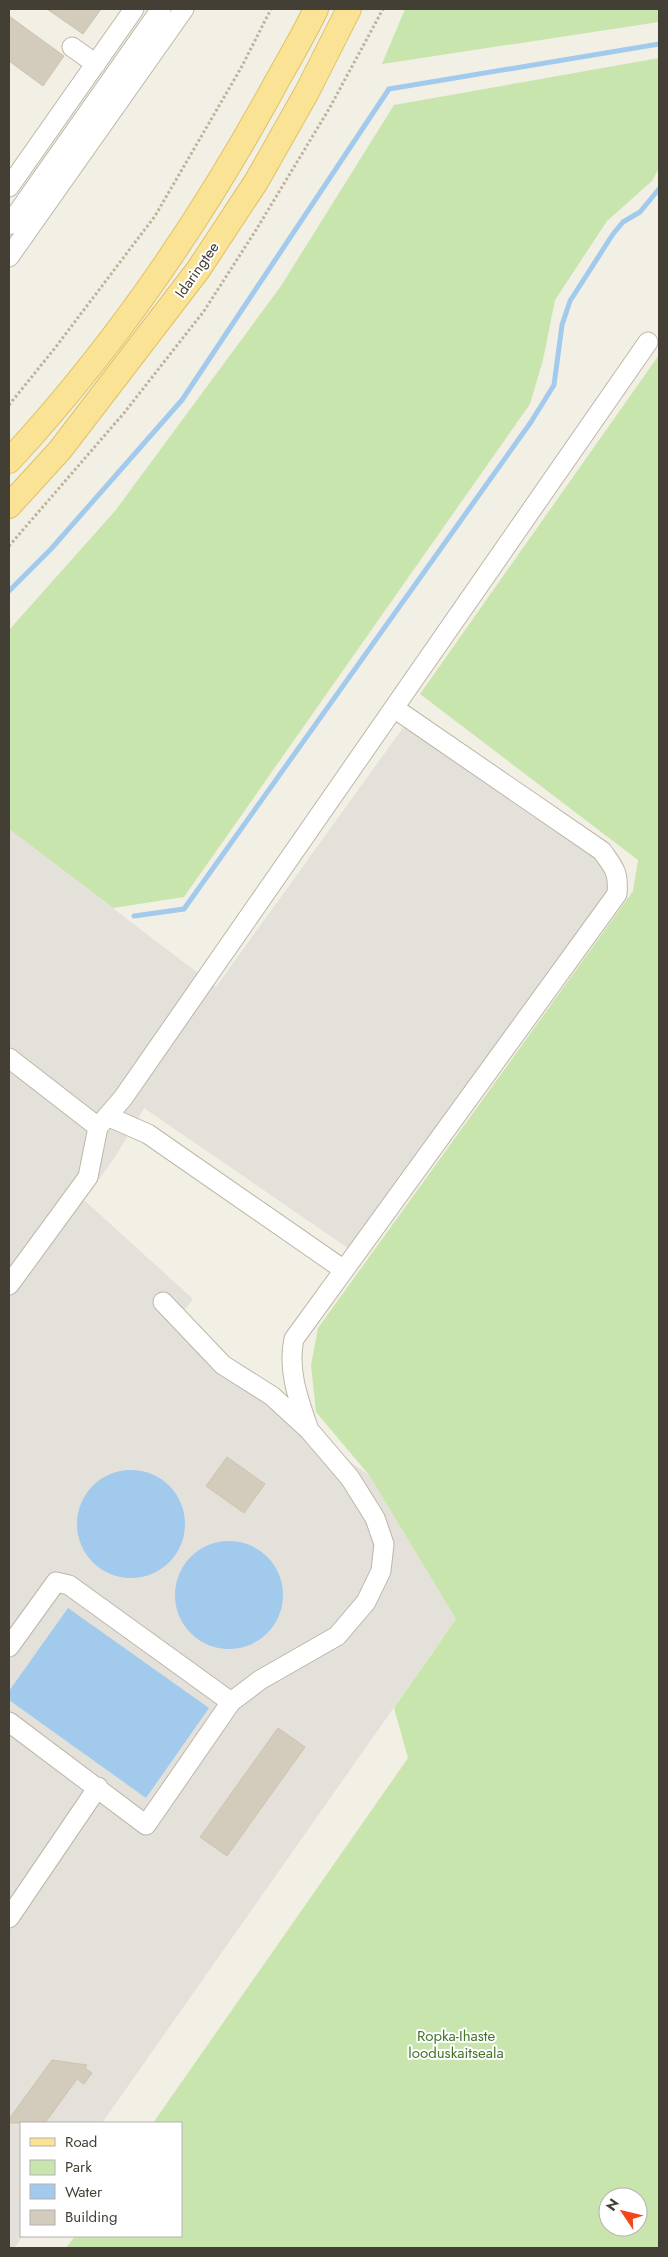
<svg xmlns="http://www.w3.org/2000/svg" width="668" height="2257" font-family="Jost,sans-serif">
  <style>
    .industrial { fill: #e4e0da }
    .green { fill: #c9e5ae; fill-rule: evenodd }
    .water { fill: #a2caed }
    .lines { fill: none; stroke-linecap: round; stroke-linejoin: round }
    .stream { stroke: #a2caed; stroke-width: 5 }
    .building { fill: #d3cbbb; stroke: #cec3ae }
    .minor-casing { stroke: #bdb7a8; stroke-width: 21 }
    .major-casing { stroke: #dfc265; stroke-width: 26 }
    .path { stroke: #beb399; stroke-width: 3; stroke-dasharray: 2.5 2.5; stroke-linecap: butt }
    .minor { stroke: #fff; stroke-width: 19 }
    .major { stroke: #fbe395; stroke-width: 24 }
    .labels { text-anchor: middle; stroke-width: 4; stroke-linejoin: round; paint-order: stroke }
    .street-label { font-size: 15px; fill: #443f35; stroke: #fff }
    .park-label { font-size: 15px; fill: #42742a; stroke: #fff }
  </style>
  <rect width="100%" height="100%" fill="#f2efe5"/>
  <path class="industrial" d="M405 725 599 860 611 881 607 898 348 1248 144 1108 115 1157 84 1200 193 1299 175 1322 231 1380 369 1475 456 1619 102 2123H21L23 2236 14 2248H9V829L216 987Z"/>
  <path class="green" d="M405 9H659V22L382 64Z
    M659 58V168L652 181 607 221 555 300 543 360 530 404 184 897 113 908 9 829V630L115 511 281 286 394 105Z
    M659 355V2248H66L75 2236H181V2123H153L408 1758 394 1708 456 1619 369 1475 316 1412 311 1365 318 1328 633 891 638 860 420 694ZM608 2197H638V2227H608Z"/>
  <path class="water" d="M77 1524a54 54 0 1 1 108 0a54 54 0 1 1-108 0Z
    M175 1595a54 54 0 1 1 108 0a54 54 0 1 1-108 0Z
    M68 1608 209 1708 146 1798 9 1700V1691Z"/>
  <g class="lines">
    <path class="stream" d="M9 591 51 549 182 400 389 89 659 44
      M134 916 184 909 531 422 554 385 562 325 570 301 613 234 623 222 640 212 659 189"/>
  </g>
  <path class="building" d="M47 9H101L83 34Z
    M9 16 64 56 43 86 9 61Z
    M227 1457 265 1484 244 1513 206 1486Z
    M278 1728 305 1747 227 1856 200 1837Z
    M52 2060 87 2065 85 2068 92 2073 84 2084 77 2079 45 2123H9V2119Z"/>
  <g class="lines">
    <g class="minor-casing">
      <path id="minor" d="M72 47 96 64
        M9 187 134 9
        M9 225 161 9
        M9 257 184 9
        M9 1058 98 1127 88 1177 9 1285
        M107 1116 148 1134 344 1270
        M98 1127 123 1098 648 342
        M163 1302 223 1365 272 1396 309 1430 350 1478 375 1518 384 1544 381 1571 366 1602 337 1636 260 1680 231 1702
        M309 1430C299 1401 287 1370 294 1339L617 894C619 872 614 868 602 851L394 708
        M9 1647 56 1582 69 1585 231 1702 146 1825 9 1722
        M9 1918 98 1787"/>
    </g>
    <g class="major-casing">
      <path id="major" d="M9 461C111 351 199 223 271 92 286 64 303 37 316 9
        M9 506 60 450 198 270 256 182 307 92 349 9"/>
    </g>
    <path class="path" d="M9 405 55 348 155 216 241 68 271 9
      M9 546 124 413 204 311 256 230 329 109 383 9"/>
    <use href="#minor" class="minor"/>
    <use href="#major" class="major"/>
  </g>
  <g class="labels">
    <g class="street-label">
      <text transform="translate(197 270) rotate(-55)" y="5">Idaringtee</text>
    </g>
    <g class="park-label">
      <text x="456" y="2041">Ropka-Ihaste<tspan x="456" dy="17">looduskaitseala</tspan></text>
    </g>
  </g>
  <rect width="668" height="2257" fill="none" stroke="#443f35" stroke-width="20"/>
  <rect x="20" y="2122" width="162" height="115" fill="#ffffff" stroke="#b4b2ae"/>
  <rect x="30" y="2138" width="25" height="8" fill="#fbe395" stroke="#b4b2ae"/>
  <text x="65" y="2147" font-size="15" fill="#443f35">Road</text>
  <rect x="30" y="2160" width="25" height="15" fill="#c9e5ae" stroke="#b4b2ae"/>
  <text x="65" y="2172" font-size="15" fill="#443f35">Park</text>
  <rect x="30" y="2184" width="25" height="15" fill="#a2caed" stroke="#b4b2ae"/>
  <text x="65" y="2197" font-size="15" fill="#443f35">Water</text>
  <rect x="30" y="2210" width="25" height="15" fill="#d3cbbb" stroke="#b4b2ae"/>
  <text x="65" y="2222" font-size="15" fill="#443f35">Building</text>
  <g transform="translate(623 2212) rotate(305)"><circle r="24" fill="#ffffff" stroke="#b4b2ae"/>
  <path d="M0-4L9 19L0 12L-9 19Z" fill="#f3471b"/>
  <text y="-8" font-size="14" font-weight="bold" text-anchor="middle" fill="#443f35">N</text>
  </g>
</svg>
